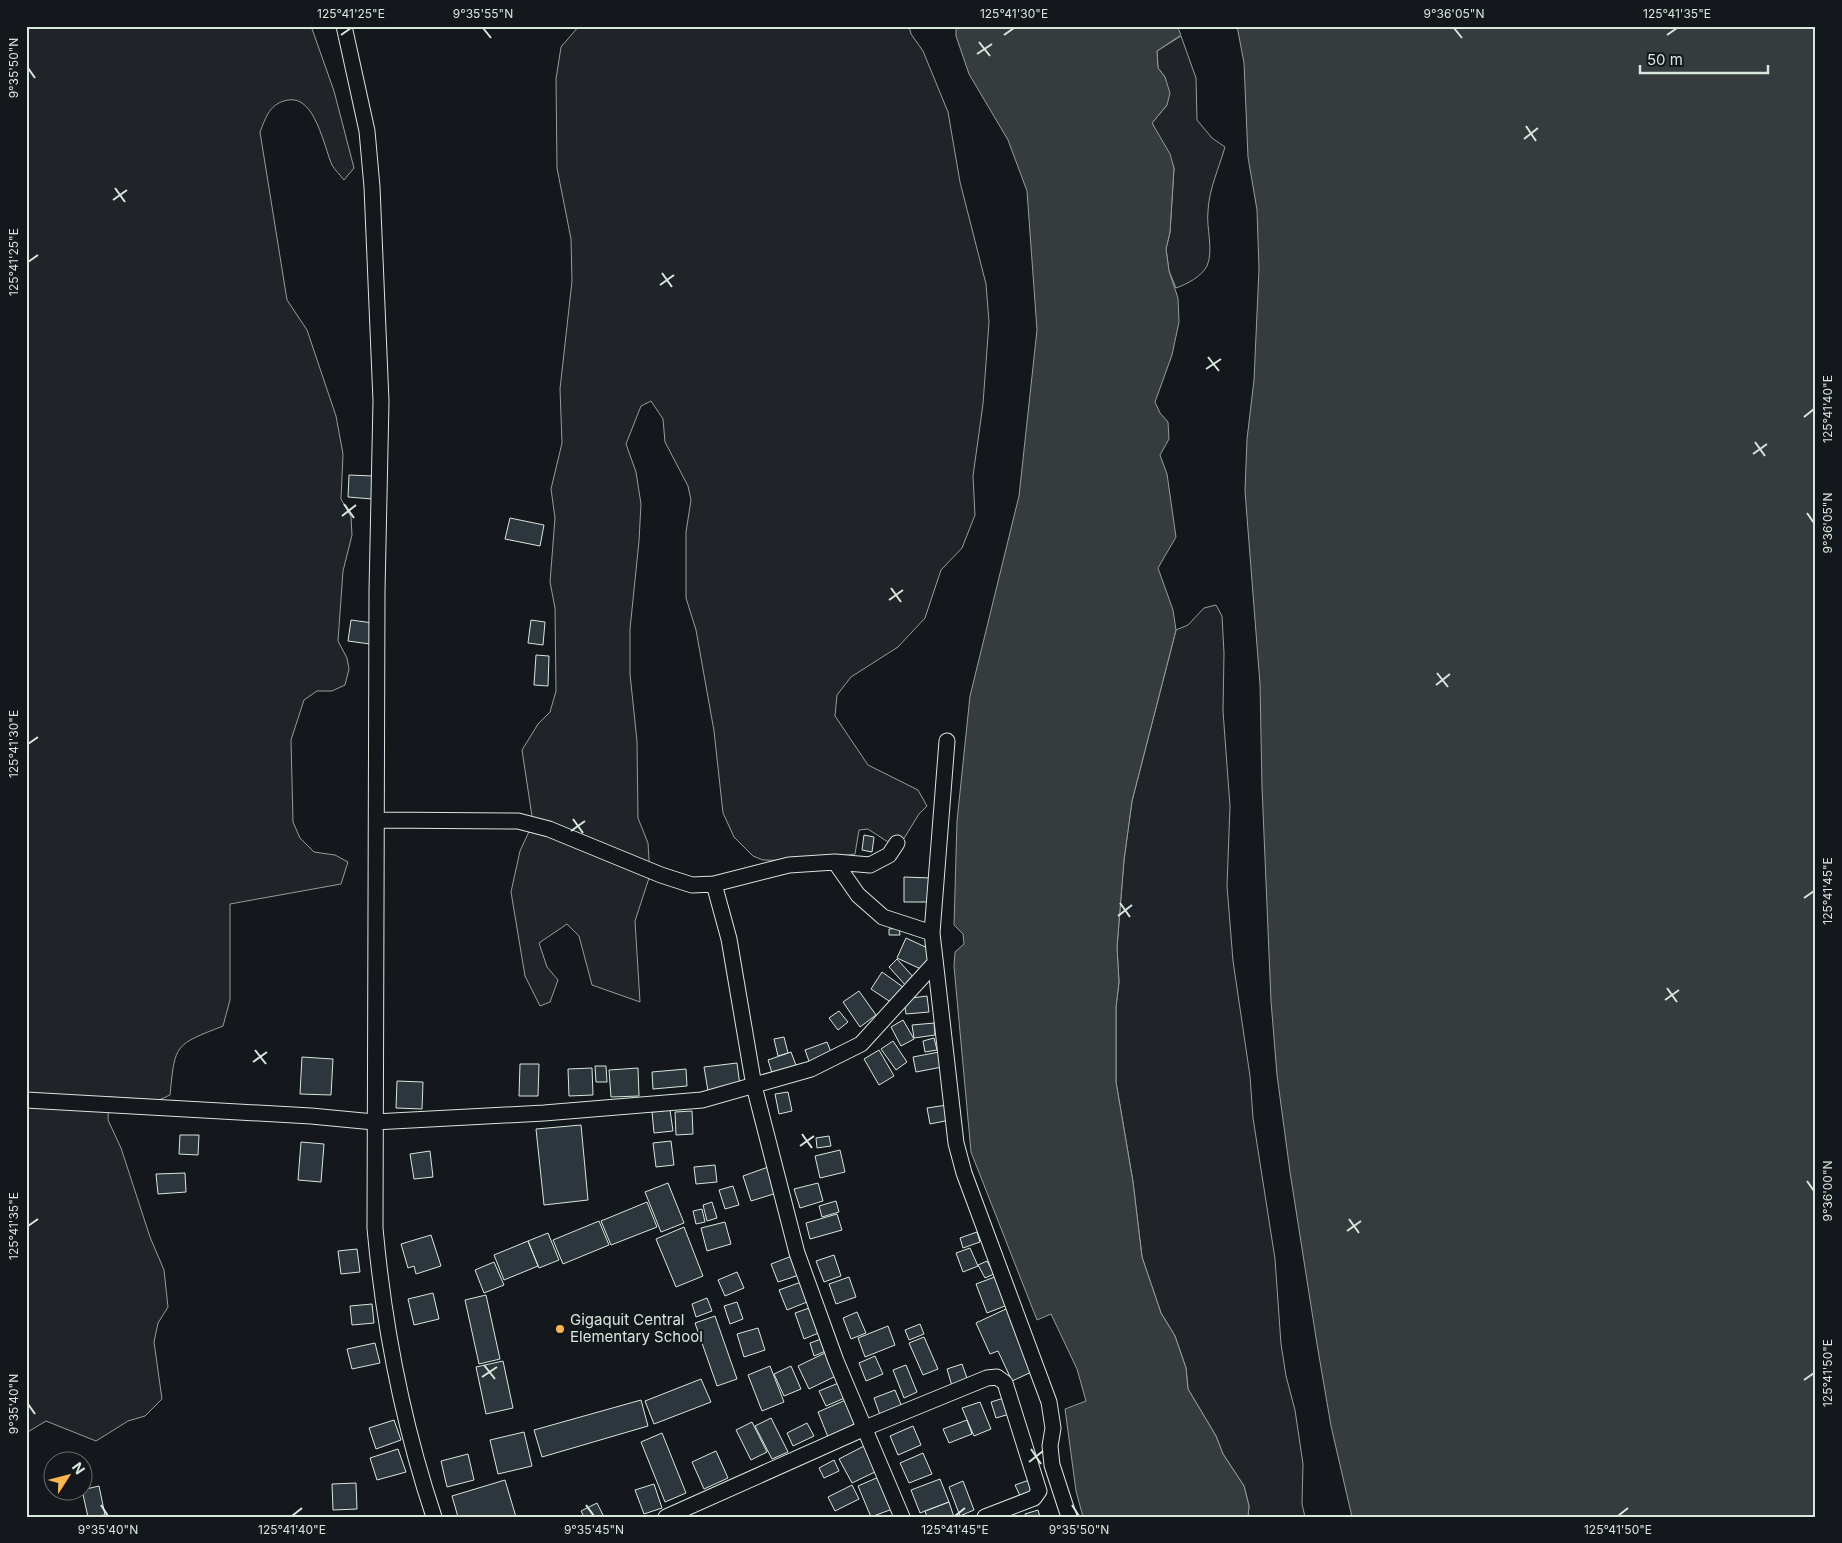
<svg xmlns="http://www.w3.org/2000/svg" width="1842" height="1543" font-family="Inter,sans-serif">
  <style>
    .green { fill: #202428; stroke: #939e99 }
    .water { fill: #363b3e; stroke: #939e99 }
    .building { fill: #2c363c; stroke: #d8e6dc }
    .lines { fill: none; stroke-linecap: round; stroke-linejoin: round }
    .street-casing { stroke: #d8e6dc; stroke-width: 17 }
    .street { stroke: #14181c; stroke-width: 15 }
    .ticks { fill: none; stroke: #d8e6dc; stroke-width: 2 }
    .poi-dot { fill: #ffb74d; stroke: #14181c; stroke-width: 2 }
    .labels { text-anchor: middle; stroke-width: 4; stroke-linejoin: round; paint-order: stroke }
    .poi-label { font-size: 15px; fill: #d8e6dc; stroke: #14181c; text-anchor: start }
    .neatline { fill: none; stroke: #d8e6dc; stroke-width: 2 }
    .ticks-label { font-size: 12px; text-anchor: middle; fill: #d8e6dc }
  </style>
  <rect width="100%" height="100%" fill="#14181c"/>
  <path class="green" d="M26 26H311L334 91 354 168 344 180C340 175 335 170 332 165 324 147 315 95 288 100 270 103 266 117 260 132L287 300 307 330 336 416 343 454 341 499 351 517 352 535 343 571 338 641 347 658 349 669 345 685 332 691H317L304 700 291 740 293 822 300 838 314 852 335 855 348 862 341 884 230 904V1000L223 1026C175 1045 175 1043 170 1095L159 1100 109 1097 108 1120 121 1148 150 1237 164 1270 168 1307 158 1323 154 1342 162 1399 145 1416 128 1421 96 1441 46 1421 26 1433Z
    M579 26H909L911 34 923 51 948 112 960 182 986 284 989 322 983 404 973 476 975 515 962 548 941 570 925 618 898 647 851 677 837 695 835 716 868 765 918 790 927 806 919 814 903 840 888 842 868 829 859 830 855 854 804 861 763 860 753 856 734 837 723 813 714 731 696 630 686 598V532L691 500 688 486 665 442 663 419 651 401 641 406 626 444 636 472 641 504 639 541 630 629V674L637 741 638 818 648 843 650 875 635 921 640 1002 592 985 579 936 567 924 539 943 547 967 558 980 550 1002 540 1006 525 976 511 892 520 851 533 823 522 750 538 724 550 712 556 691 555 608 550 582 555 518 551 489 562 443 560 389 572 281 571 239 557 168 556 79 561 47Z
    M1181 36 1196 78 1197 120 1212 138 1225 147C1219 168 1209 189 1208 211 1206 228 1214 250 1207 266 1201 277 1187 284 1176 288L1169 271 1166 249 1170 232 1174 168 1152 123 1167 105 1165 77 1158 68 1157 51Z
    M1216 605 1222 616 1224 653 1223 711 1230 806 1227 886 1233 961 1250 1076 1253 1118 1275 1259 1281 1344 1286 1376 1295 1410 1303 1464 1302 1504 1305 1517H1248L1249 1506 1244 1486 1223 1454 1216 1436 1188 1389 1186 1368 1175 1336 1161 1313 1142 1257 1133 1182 1116 1082V1007L1119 982 1117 947 1124 860 1132 801 1176 630 1188 625 1204 608Z"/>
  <path class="water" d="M956 26H1177L1181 35 1157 51 1158 68 1165 77 1170 93 1167 105 1152 123 1170 154 1174 168 1170 232 1166 249 1169 271 1178 298 1179 322 1172 355 1155 402 1160 413 1168 422 1169 439 1160 455 1167 474 1176 537 1158 568 1173 610 1176 630 1132 801 1124 860 1117 947 1119 982 1116 1007V1082L1133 1182 1142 1257 1161 1313 1175 1336 1186 1368 1188 1389 1216 1436 1223 1454 1244 1486 1249 1506 1248 1517H1083L1076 1491 1065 1409 1086 1401 1077 1369 1051 1314 1037 1320 971 1152 954 966 955 952 964 944 963 934 954 925 957 821 970 696 1019 496 1037 330 1027 191 1008 140 969 74 956 36Z
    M1237 26H1816V1517H1352L1331 1426 1317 1344 1290 1172 1277 1075 1271 1001 1262 787 1260 684 1245 491 1247 439 1254 380 1259 269 1257 210 1248 157 1244 63Z"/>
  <path class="building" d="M349 475 373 476 372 499 348 497Z
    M510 518 544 525 540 546 505 539Z
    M351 620 373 623 370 644 348 641Z
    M531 620 545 622 543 645 528 643Z
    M536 655 549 656 548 686 534 685Z
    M864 835 874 837 872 852 862 850Z
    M904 877 932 878V902H904Z
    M899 928 900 935H889V929Z
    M906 938 932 950 923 970 897 958Z
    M897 959 916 980 907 987 889 967Z
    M882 972 903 987 892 1003 871 989Z
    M859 991 876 1015 860 1027 843 1002Z
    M927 996 929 1012 906 1014 904 999Z
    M839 1011 848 1022 838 1030 829 1018Z
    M903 1020 914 1039 901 1046 891 1027Z
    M934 1023 935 1035 914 1038 912 1025Z
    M784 1037 788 1053 778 1056 774 1039Z
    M934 1038 937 1050 925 1052 923 1041Z
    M893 1041 907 1062 896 1070 881 1049Z
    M827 1042 833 1057 810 1064 805 1050Z
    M879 1050 894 1076 879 1085 864 1059Z
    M791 1052 797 1068 773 1076 768 1060Z
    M939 1052 942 1067 916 1072 913 1057Z
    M302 1057 333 1059 331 1095 300 1094Z
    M737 1063 740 1086 708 1091 704 1067Z
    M520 1064H539L538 1096H519Z
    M595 1066H606L607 1082H596Z
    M592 1068 593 1095 569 1096 568 1069Z
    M638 1068 639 1096 611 1097 609 1070Z
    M686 1069 687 1086 653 1089 652 1072Z
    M397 1081 423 1082 422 1109 396 1108Z
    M788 1092 792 1111 779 1114 775 1094Z
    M947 1105 950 1120 930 1124 927 1108Z
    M670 1110 673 1131 654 1133 652 1112Z
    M692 1111 693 1134 676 1135 675 1112Z
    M581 1125 588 1200 544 1205 536 1129Z
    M180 1135H199L198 1155 179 1154Z
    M829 1136 831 1146 817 1148 816 1138Z
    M671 1141 674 1165 656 1167 653 1143Z
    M301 1142 324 1144 321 1182 298 1180Z
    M840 1150 845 1172 820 1178 815 1156Z
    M430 1151 433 1177 414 1179 410 1154Z
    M715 1165 717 1182 696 1184 694 1167Z
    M771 1166 780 1192 751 1201 743 1176Z
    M185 1173 186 1192 158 1194 156 1174Z
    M668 1183 684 1223 661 1232 645 1192Z
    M818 1183 823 1201 800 1208 794 1189Z
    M733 1186 739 1205 725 1209 719 1190Z
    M836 1201 839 1212 822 1217 819 1206Z
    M647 1202 657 1227 611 1245 601 1221Z
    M712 1202 717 1218 707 1221 703 1205Z
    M702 1209 705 1222 696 1224 693 1211Z
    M837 1214 842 1230 810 1239 806 1223Z
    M599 1221 609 1245 563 1264 553 1240Z
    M725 1222 731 1244 707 1251 701 1228Z
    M684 1227 703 1276 676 1287 656 1239Z
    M977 1232 980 1242 963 1248 960 1238Z
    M548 1233 559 1260 539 1268 528 1241Z
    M431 1235 441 1266 416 1274 414 1266 408 1268 401 1244Z
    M528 1241 538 1266 504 1280 494 1255Z
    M970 1248 978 1266 963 1272 956 1253Z
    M357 1249 360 1272 341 1274 338 1251Z
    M834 1255 841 1276 824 1282 816 1261Z
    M792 1256 799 1275 778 1282 771 1264Z
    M987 1261 994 1274 985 1278 978 1265Z
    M494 1262 504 1285 484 1293 475 1270Z
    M737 1272 744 1288 725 1296 718 1280Z
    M1000 1275 1010 1304 987 1313 976 1284Z
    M849 1277 856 1297 836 1304 829 1284Z
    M804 1281 812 1300 787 1310 779 1290Z
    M433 1293 439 1319 414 1325 408 1299Z
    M486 1295 500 1359 479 1364 465 1300Z
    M707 1298 712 1311 696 1317 692 1304Z
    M737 1302 743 1319 730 1324 724 1306Z
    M372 1304 374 1323 352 1325 350 1306Z
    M812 1307 821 1332 804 1339 795 1313Z
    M1008 1308 1036 1370 1012 1381 998 1351 990 1354 976 1323Z
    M857 1312 866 1333 851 1339 843 1318Z
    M715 1316 737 1379 717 1386 695 1323Z
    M920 1324 924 1334 909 1340 905 1330Z
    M888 1326 895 1345 865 1357 858 1338Z
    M758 1328 765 1350 744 1357 737 1334Z
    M924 1337 938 1369 923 1375 909 1343Z
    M824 1338 828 1350 814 1356 810 1343Z
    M375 1343 380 1363 352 1369 347 1349Z
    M827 1352 838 1375 809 1389 798 1366Z
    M875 1356 883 1374 866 1381 859 1363Z
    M503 1361 513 1408 486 1414 476 1367Z
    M962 1364 968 1381 952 1386 947 1369Z
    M906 1365 917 1392 904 1398 893 1370Z
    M770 1366 784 1402 762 1411 748 1375Z
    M791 1366 801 1389 784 1396 774 1374Z
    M701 1379 711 1402 654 1424 645 1401Z
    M841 1382 847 1397 826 1406 819 1391Z
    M895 1390 902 1407 880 1415 874 1398Z
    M1007 1397 1013 1413 996 1418 991 1402Z
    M848 1399 858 1424 828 1437 818 1412Z
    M641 1400 648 1426 542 1457 534 1430Z
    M980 1402 991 1429 974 1436 962 1408Z
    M771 1418 788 1452 772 1459 755 1426Z
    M394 1420 401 1440 376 1449 369 1428Z
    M967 1420 972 1434 949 1443 943 1429Z
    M752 1422 767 1452 751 1460 736 1430Z
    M807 1423 814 1436 793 1446 787 1433Z
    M913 1426 921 1445 898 1455 890 1436Z
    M524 1432 532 1466 498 1474 490 1440Z
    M662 1433 686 1493 665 1502 641 1442Z
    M864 1446 877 1471 852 1483 839 1459Z
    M398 1449 406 1472 377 1480 370 1458Z
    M716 1451 728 1478 704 1489 692 1462Z
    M923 1453 932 1474 909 1483 900 1463Z
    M468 1454 474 1480 447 1487 441 1461Z
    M834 1460 839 1471 824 1478 819 1468Z
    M881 1476 895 1508 871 1517 858 1486Z
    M940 1479 949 1502 920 1513 911 1490Z
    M1032 1479 1037 1492 1021 1498 1015 1485Z
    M505 1480 516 1517H458L452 1496Z
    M963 1481 974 1510 960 1516 949 1487Z
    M356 1483 357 1509 333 1510 332 1484Z
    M654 1484 662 1508 644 1514 635 1490Z
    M852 1485 859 1499 835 1511 828 1497Z
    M99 1486 105 1515 88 1517 82 1490Z
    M949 1502 954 1517H927L925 1511Z
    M597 1503 604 1517H584L581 1511Z
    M1038 1510 1040 1517H1026L1025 1514Z"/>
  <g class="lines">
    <g class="street-casing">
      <path id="street" d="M344 26 367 131 372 187 381 401 377 591 375 1228C384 1328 402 1421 434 1517
        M947 741 932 933 956 1143 964 1173 1049 1402 1053 1428 1050 1446 1052 1465 1069 1517
        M378 820 518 821 549 829 661 875 692 885 714 884 789 865 835 862 870 865 889 855 897 843
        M835 862 858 895 883 917 932 933
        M714 884 729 939 754 1086 797 1253 836 1361 902 1517
        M26 1100 311 1116 374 1122 544 1113 702 1100 811 1069 861 1044 934 964
        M666 1517 865 1428 987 1378 997 1377 1005 1383 1039 1491 1034 1498 985 1517"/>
    </g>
    <use href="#street" class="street"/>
  </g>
  <path class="ticks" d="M483 28 491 38M1454 28 1462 38M341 35 351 28M1004 35 1014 28M1667 35 1677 28M979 42 990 56M977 54 992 44M28 68 35 78M1526 126 1536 141M1524 139 1538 128M115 188 125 202M113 200 127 190M28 262 38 255M662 273 672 287M660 285 674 275M1208 357 1219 371M1206 369 1221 359M1804 417 1814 409M1755 442 1765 456M1753 454 1767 444M344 504 354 518M1807 513 1814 523M342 516 356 505M891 588 901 602M889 600 903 590M1437 673 1448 687M1436 685 1450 674M28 744 38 737M573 819 583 833M571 831 585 821M1804 898 1814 891M1120 903 1130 917M1118 916 1132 905M1667 988 1677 1002M1665 1000 1679 990M255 1050 266 1064M253 1062 267 1052M802 1134 812 1148M800 1146 814 1136M1807 1181 1814 1191M1349 1219 1359 1233M28 1226 38 1219M1347 1231 1361 1221M484 1365 495 1379M482 1377 497 1367M1804 1380 1814 1373M28 1404 35 1414M1031 1449 1041 1464M1029 1462 1043 1451M101 1505 108 1516M586 1505 594 1516M1072 1505 1079 1516M292 1516 302 1508M955 1516 965 1508M1618 1516 1628 1508"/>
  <circle class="poi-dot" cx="560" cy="1329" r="5"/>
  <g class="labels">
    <g class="poi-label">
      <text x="570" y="1325">Gigaquit Central<tspan x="570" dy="17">Elementary School</tspan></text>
    </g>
  </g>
  <rect width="1842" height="1543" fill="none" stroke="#14181c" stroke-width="55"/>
  <g transform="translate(68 1476) rotate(54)"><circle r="24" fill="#14181c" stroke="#626a69"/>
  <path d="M0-4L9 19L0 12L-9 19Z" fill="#ffb74d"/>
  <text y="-8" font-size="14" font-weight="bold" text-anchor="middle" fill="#d8e6dc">N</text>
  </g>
  <path d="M1640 65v8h128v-8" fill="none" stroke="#d8e6dc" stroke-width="2.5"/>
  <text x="1647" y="65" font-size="15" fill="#d8e6dc" stroke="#14181c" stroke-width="4" paint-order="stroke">50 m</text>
  <rect x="28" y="28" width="1786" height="1488" class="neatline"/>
  <g class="ticks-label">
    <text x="351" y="18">125°41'25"E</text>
    <text x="483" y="18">9°35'55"N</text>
    <text x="1014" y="18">125°41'30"E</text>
    <text x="1454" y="18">9°36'05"N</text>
    <text x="1677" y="18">125°41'35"E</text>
    <text transform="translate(14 68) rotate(-90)" y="4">9°35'50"N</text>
    <text transform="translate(14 262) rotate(-90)" y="4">125°41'25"E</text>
    <text transform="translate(1828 409) rotate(-90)" y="4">125°41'40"E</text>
    <text transform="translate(1828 523) rotate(-90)" y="4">9°36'05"N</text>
    <text transform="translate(14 744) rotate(-90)" y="4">125°41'30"E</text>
    <text transform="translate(1828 891) rotate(-90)" y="4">125°41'45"E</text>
    <text transform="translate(1828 1191) rotate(-90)" y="4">9°36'00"N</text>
    <text transform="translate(14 1226) rotate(-90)" y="4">125°41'35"E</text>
    <text transform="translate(1828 1373) rotate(-90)" y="4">125°41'50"E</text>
    <text transform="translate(14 1404) rotate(-90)" y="4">9°35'40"N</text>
    <text x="108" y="1534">9°35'40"N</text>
    <text x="292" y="1534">125°41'40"E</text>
    <text x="594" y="1534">9°35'45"N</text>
    <text x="955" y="1534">125°41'45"E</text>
    <text x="1079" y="1534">9°35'50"N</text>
    <text x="1618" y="1534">125°41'50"E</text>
  </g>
</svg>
